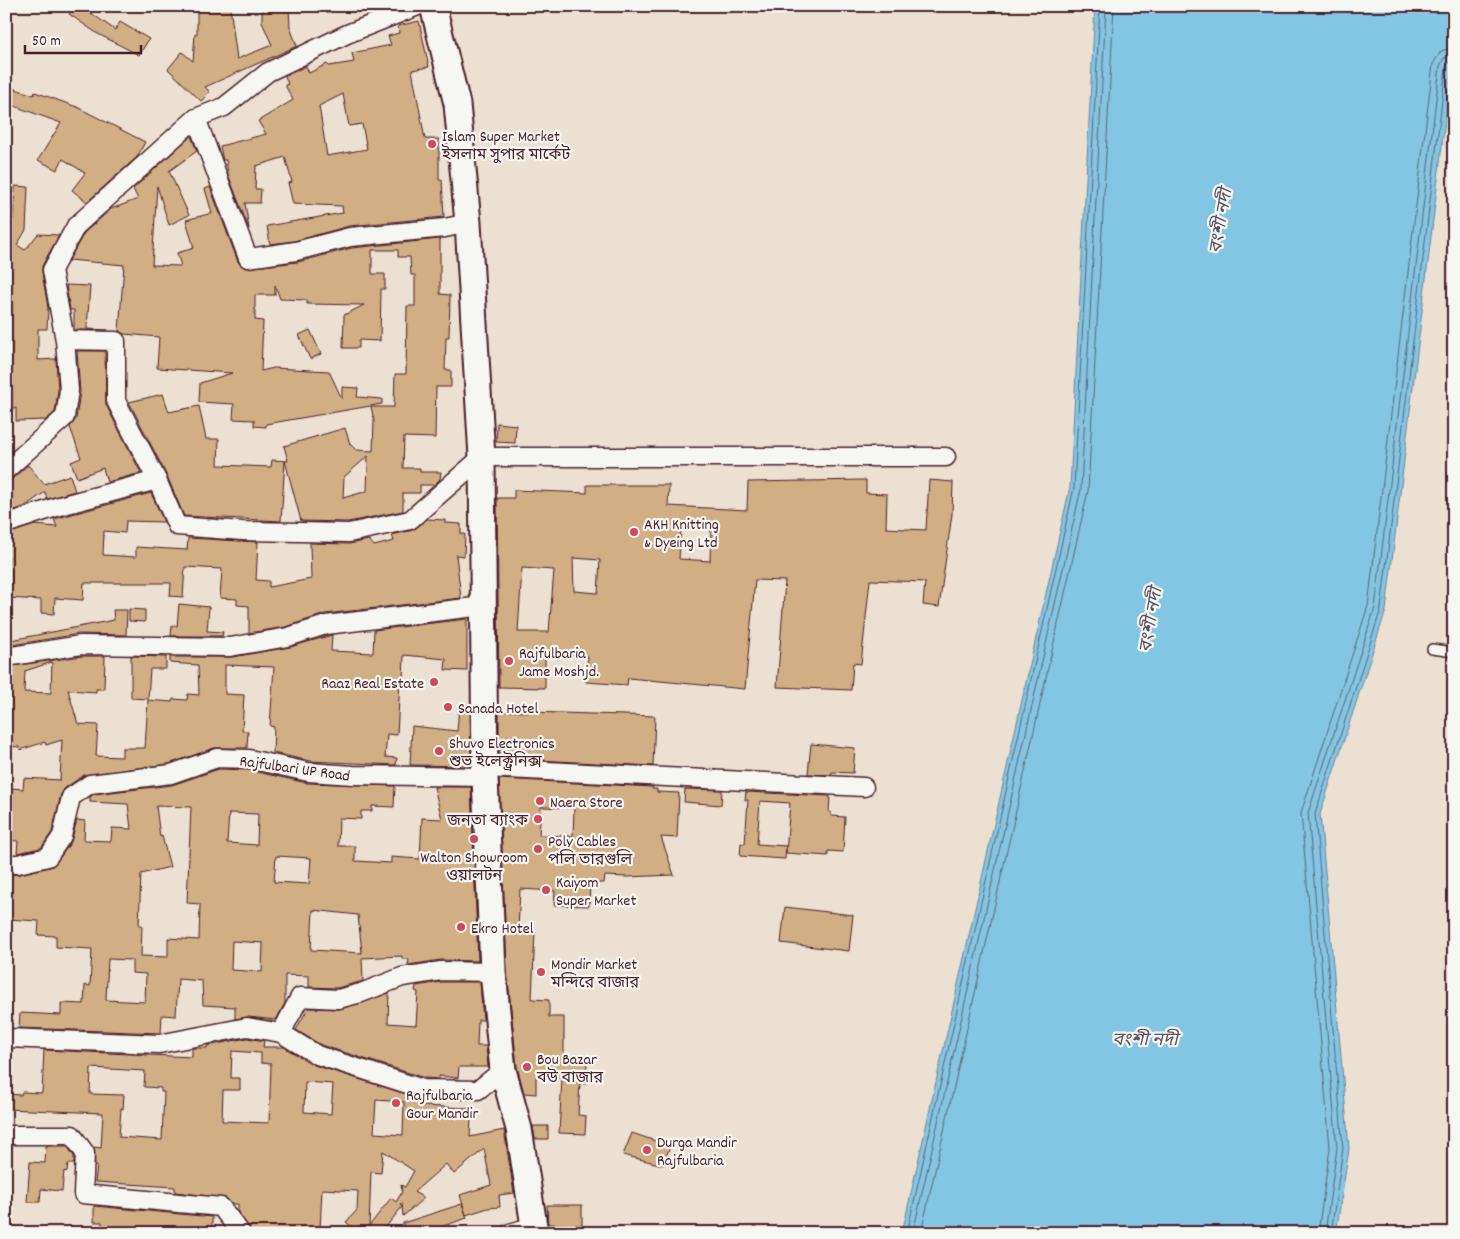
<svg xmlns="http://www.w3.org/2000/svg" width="1460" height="1239" font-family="Dekko,'Noto Sans Bengali',sans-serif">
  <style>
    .water { fill: #83c6e4; stroke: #6c839a }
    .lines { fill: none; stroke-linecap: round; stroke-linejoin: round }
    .shore { stroke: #616275; stroke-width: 1 }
    .building { fill: #d1ae84; stroke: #4a1f2b; fill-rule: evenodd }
    .lane-casing { stroke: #4a1f2b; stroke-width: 12 }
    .street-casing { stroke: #4a1f2b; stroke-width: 21 }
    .secondary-casing { stroke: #4a1f2b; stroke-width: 29 }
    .lane { stroke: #f6f6f2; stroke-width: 9 }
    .street { stroke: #f6f6f2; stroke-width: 18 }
    .secondary { stroke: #f6f6f2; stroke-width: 25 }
    .poi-dot { fill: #d1495b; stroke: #f6f6f2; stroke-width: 2 }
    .labels { text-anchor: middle; stroke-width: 4.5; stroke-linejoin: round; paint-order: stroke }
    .poi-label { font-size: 16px; fill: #4a1f2b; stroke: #f6f6f2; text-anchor: start }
    .street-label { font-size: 16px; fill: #4a1f2b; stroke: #f6f6f2 }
    .water-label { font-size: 18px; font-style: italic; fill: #5b5162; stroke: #f6f6f2 }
  </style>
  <rect width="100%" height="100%" fill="#ebe0d1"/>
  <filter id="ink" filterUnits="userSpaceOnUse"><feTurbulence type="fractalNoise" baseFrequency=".02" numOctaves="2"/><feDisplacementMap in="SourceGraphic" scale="10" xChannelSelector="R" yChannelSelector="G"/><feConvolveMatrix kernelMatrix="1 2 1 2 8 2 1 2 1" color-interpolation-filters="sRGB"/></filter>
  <g filter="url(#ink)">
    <path class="water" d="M1095 6H1454V46L1386 610 1320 814 1349 1149 1336 1233H902L1070 487Z"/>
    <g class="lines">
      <path class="shore" d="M907 1233 1074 488 1100 6
        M913 1233 1081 489 1106 6
        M921 1233 1088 491 1114 6
        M1318 1233 1330 1148 1301 813 1368 606 1433 64 1441 51 1454 47
        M1325 1233 1337 1148 1308 813 1375 608 1440 66 1444 58 1454 55
        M1331 1233 1343 1148 1315 814 1381 609 1446 67 1449 62 1454 61"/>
    </g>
    <path class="building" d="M75 6H81L115 30 120 22 149 39 139 55 98 34 69 14Z
      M197 6H230L237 59 272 45 262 22V6H289L290 27 297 46 205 87 210 92 201 101 168 69 182 52 193 61 195 34H197Z
      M419 21 429 67 412 70 425 139H439V180H442L444 217 349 226 294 241 270 244 267 226 343 213 342 206 293 204 288 183 292 182 285 157 256 166 255 189H261L260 203H245L249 229 228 174 226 160H223L222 156 220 146 266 134 258 121 293 100 285 85 288 84 285 76 306 66 309 73 327 64 329 66 354 62 352 53 391 45 388 36 399 33 398 26ZM343 94 349 126 362 124 367 149 327 156 319 106Z
      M6 86 34 95 35 92 77 107 145 142 137 157 87 202 72 190 85 173 63 159 57 170 38 160 61 123 6 103Z
      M191 136 197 151 169 171 189 215 169 225 157 186 152 265 181 266 177 253 194 248 186 220 212 213 205 189 210 187 238 262 245 268 298 262 352 248 440 239V294L450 295 449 337H446L445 370H451V387H436L435 438 404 437 403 468H420V472H441L440 479 434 485H420V493H403V511L348 522 301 521 285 461 281 521 184 516 167 476 129 402 163 394 169 412 199 406 206 439H219L218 465 271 467 272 460 288 461 284 446 345 428 350 444 356 450 373 451 374 420 371 407H394L395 374H406L407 306H415V275H411L410 257H398V250H372V274H385V289H381L380 341 359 340V348H343L344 315 364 305 307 304V300L280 299 275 285V295H255V320L263 321 261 371 274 368 329 371 342 399V387L358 388 357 397 382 399V404L266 424V427L254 426V420L233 419 234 404 199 402 200 383 232 373 157 368 159 337 124 334 119 331 124 265 69 260 84 233 111 209 138 199 133 189ZM368 456 367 491 343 498 344 477Z
      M15 186 28 187 26 230 17 245 25 250 38 234 59 235 42 266V272L48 308 47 329H38V360L56 359 58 390 55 412 46 420 16 421V408H6V288H11L10 263 6 266V219H13Z
      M66 285 90 286 87 329 108 330H74V310H70Z
      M310 330 321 354 310 359 299 335Z
      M77 351H105L106 405 141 473 107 482 103 468 77 478 71 462 81 458 70 427 76 419 80 392Z
      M497 423 516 425 515 443 496 442Z
      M28 465 44 484 70 475 75 491 47 499 45 492 24 507 6 513V481L13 478Z
      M866 480V493L887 494 886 528 926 530 929 480 953 482 952 514 939 607 923 605 925 582 870 580 861 664 853 663 851 690 777 687 785 581 755 580 745 689 628 678 627 685 586 682 588 656 545 653V688L499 687 497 498H514V490L587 493V485H669L668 506 747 510 748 482ZM681 527 711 529 710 561 679 559ZM573 558 600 560 598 593 574 591ZM522 568 554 570 549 632H518Z
      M151 493 164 522 126 521 125 533 104 531 103 555 136 557V547L187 550 188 538 258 542 256 580 269 581V587L311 579 310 543 349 544 369 540 374 546 394 541 392 535 413 530 427 519 445 520V523L461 524V534H465L464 556 456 555 461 598 325 614 285 627 249 633V606L237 605V599L220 598 222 569 185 567 183 597 170 596 171 583H84L83 600 55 598 54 614 41 613V600L7 598 9 556H6V534L35 525 57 527 54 519Z
      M179 604 209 607 207 631 223 632 222 636H171L172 626H177Z
      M129 609 145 610V622L129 621Z
      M113 610H127L126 635 79 634 6 646V641L114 620Z
      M467 619V671L445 670 446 659 404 655 403 680H400L397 735 387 734 385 757 397 758 396 765 310 761 273 753 274 727 270 726 274 667 225 665V694L244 695 242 731H248L247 748H214L169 764 84 775 65 788 61 794 52 832 41 848 17 853 18 841 6 840 11 788 23 789 24 778 60 780 62 740 46 745 45 742 20 750 19 747 6 746V667L82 656H105L104 689H96V692L68 690 78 724 98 725 96 756 122 757V748H145L148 700 172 702 173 699 187 700 188 694 199 695 198 665 170 663V657H232L290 647 332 635 331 651 373 653 374 630ZM52 662 51 693 24 692 25 671Z
      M131 656 166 657V669H150L148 699 131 698Z
      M459 707 470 708 471 766 410 765 412 726 457 731Z
      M499 711 655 716 653 766 499 758Z
      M811 744 855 748 853 773 832 772 831 775 808 774Z
      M219 769 248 770 307 783 395 786 394 807 372 806V811H361V819L339 818 338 846H355V861L391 863V857L420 859 422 818 442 819 434 787H471L478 961 441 960 408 965 409 959H402V956L362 958 363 981 337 988 309 987V976L285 975V1003L276 1020 248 1017 235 1019V1007L203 1005 202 981 178 979 176 1016 162 1015 161 1033 19 1028 20 1013 61 1015V1003L84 1004 85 985 90 986 92 949 56 947V936L38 935 39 921 6 919V875L20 874 50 867 56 863 71 842 77 820 85 821 84 840 111 841 112 828 131 829 128 804 90 802V797L94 794 172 785ZM156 806 191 807 187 903 200 904 199 940 168 938V957L141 956 142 925H139L141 874 170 867 162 836 160 837ZM229 813 258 814 257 845 227 843ZM276 856 311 858 309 884 274 882ZM313 910 358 915 362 953 311 950ZM232 941 263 943 262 972 231 970ZM108 959 132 960V973L146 974 145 1002 106 1000Z
      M499 779 653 787 652 789H657V792L679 793 677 838 661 837 674 875 627 877 605 876 604 883H590L589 906 554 905 555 891 520 889 518 930 535 931 532 999 549 1000V1017H564V1059L587 1061 586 1084 580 1083 578 1115 586 1116 585 1134 559 1133 562 1078 536 1077V1094L524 1093 517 1067 507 971ZM541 807 574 808 573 836 539 835Z
      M685 789 722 790 721 805 684 802Z
      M746 792 830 796 829 812H831V816L845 817 843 852 828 851V856L786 853 790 803 760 801 757 844 786 846 785 859 740 856 741 843 745 844 748 800H745Z
      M785 907 853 915 849 951 781 943Z
      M442 982H480L483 1020H478L477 1046H486L488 1067H459L458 1078 439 1076V1079L425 1078 321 1045 296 1030 308 1008 340 1009 389 993 388 1023 416 1025 418 992 415 991 416 986Z
      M247 1038 264 1041 263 1047H284L314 1065 422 1099 421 1106 468 1108 467 1118 471 1119 470 1137 504 1130 514 1193 499 1195 500 1207 488 1208 466 1215 460 1195 491 1185 484 1149 454 1174 446 1164 414 1192 424 1198 403 1216 402 1203 400 1205 402 1207 381 1233H359L346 1222 357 1210 358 1191 322 1189 320 1231 294 1230V1233H251L238 1212V1204H232L226 1198 175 1192V1187L95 1182 97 1166H95L94 1147 101 1148 103 1113 6 1109V1094L21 1095 22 1092 42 1093 44 1050 192 1057V1048H207V1046ZM232 1051 261 1053V1063L271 1064 269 1123 222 1121 223 1090H240V1078H231ZM91 1068 145 1071 144 1087 161 1088V1092H164L162 1140 119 1137 121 1108 123 1109 124 1095 90 1094ZM305 1082 333 1084 331 1114 304 1112ZM376 1100 404 1102 403 1135 374 1133ZM383 1151 414 1171 405 1187 401 1185 402 1192 396 1202 391 1198 369 1226 371 1172 381 1173Z
      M533 1126H548V1139H535Z
      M632 1133 670 1146 663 1165 623 1155Z
      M46 1146H67L74 1156V1164H68L67 1172 64 1171 62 1191 41 1189 40 1202H27L30 1162 45 1163Z
      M462 1204 467 1218 423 1233H403V1223Z
      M547 1205H582V1225L548 1224Z
      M94 1206 212 1217V1233H102V1222H94Z"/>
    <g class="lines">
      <g class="lane-casing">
        <path id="lane" d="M1432 649 1454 652"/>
      </g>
      <g class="street-casing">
        <path id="street" d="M196 118 248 258 296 251 350 237 445 228 468 223
          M6 470 65 417 69 390 65 340 52 270 76 226 196 118 224 107 268 72 347 34 418 6
          M157 480 177 526 242 531 349 533 410 520 482 457H946
          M6 524 56 507 157 480 116 401V341L65 340
          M6 657 81 645 230 647 288 637 326 625 483 606
          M485 768 864 787
          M6 864H18L48 857 62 836 71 797 90 784 171 774 217 758 249 759 308 772 353 775 485 777
          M281 1033 300 997 338 999 361 993 402 977 441 971 493 972
          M6 1038 159 1044 247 1027 281 1033 317 1055 423 1089 478 1090 503 1070
          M6 1135H72L85 1153 83 1194 221 1207 241 1233
          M510 1233 534 1226 535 1233"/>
      </g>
      <g class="secondary-casing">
        <path id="secondary" d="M433 6 457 104 468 223 482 457 485 777 493 972 503 1070 519 1129 534 1226"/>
      </g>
      <use href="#lane" class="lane"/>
      <use href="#street" class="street"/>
      <use href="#secondary" class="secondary"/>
    </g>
  </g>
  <g class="poi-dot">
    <circle cx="432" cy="144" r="5"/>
    <circle cx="634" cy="532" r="5"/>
    <circle cx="509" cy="661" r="5"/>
    <circle cx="434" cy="682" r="5"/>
    <circle cx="448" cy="707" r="5"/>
    <circle cx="439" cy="751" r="5"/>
    <circle cx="540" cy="801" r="5"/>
    <circle cx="538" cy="819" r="5"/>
    <circle cx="474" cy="839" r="5"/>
    <circle cx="538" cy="849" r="5"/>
    <circle cx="546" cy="890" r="5"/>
    <circle cx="461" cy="927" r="5"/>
    <circle cx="541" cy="972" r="5"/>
    <circle cx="527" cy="1067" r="5"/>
    <circle cx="396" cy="1103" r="5"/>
    <circle cx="647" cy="1150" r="5"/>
  </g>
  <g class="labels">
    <g class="poi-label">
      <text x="442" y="141">Islam Super Market<tspan x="442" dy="18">ইসলাম সুপার মার্কেট</tspan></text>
      <text x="644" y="529">AKH Knitting<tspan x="644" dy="18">&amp; Dyeing Ltd</tspan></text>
      <text x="519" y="658">Rajfulbaria<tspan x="519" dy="18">Jame Moshjd.</tspan></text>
      <text x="424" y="688" text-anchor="end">Raaz Real Estate</text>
      <text x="458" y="713">Sanada Hotel</text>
      <text x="449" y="748">Shuvo Electronics<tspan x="449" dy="18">শুভ ইলেক্ট্রনিক্স</tspan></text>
      <text x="550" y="807">Naera Store</text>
      <text x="528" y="825" text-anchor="end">জনতা ব্যাংক</text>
      <text x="548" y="846">Poly Cables<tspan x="548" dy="18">পলি তারগুলি</tspan></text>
      <text x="474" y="862" text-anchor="middle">Walton Showroom<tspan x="474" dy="18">ওয়ালটন</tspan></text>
      <text x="556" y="887">Kaiyom<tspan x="556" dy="18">Super Market</tspan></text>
      <text x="471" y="933">Ekro Hotel</text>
      <text x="551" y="969">Mondir Market<tspan x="551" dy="18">মন্দিরে বাজার</tspan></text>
      <text x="537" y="1064">Bou Bazar<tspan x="537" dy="18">বউ বাজার</tspan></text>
      <text x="406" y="1100">Rajfulbaria<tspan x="406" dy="18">Gour Mandir</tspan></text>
      <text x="657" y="1147">Durga Mandir<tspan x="657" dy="18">Rajfulbaria</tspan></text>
    </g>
    <g class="street-label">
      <text transform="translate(295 767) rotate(8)" y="6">Rajfulbari UP Road</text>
    </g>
    <g class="water-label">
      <text transform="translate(1220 221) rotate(-80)" y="6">বংশী নদী</text>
      <text transform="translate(1150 620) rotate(-80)" y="6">বংশী নদী</text>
      <text x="1145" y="1045">বংশী নদী</text>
    </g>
  </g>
  <rect width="1460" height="1239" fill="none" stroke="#f6f6f2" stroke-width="25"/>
  <rect x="12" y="12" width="1435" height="1214" fill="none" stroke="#4a1f2b" stroke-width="2" filter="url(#ink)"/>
  <path d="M25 45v8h116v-8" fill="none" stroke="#4a1f2b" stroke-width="2.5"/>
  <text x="32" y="45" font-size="15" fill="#4a1f2b" stroke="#f6f6f2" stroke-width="4" paint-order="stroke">50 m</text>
</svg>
